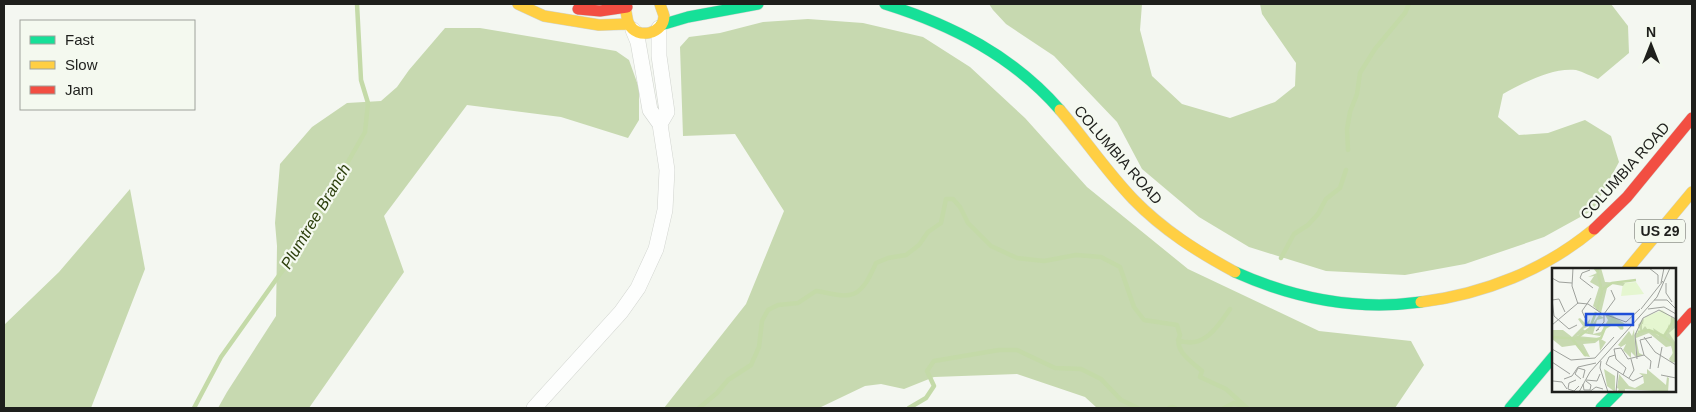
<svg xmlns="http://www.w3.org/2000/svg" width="1696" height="412" font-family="Arial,sans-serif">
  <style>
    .forest { fill: #c7d9b0 }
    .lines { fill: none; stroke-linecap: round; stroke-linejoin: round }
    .stream { stroke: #c4daa8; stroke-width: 4.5 }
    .street-casing { stroke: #d1d4cf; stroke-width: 16 }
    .fast-casing { stroke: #d1d4cf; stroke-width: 12 }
    .slow-casing { stroke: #d1d4cf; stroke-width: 12 }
    .jam-casing { stroke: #d1d4cf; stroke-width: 12 }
    .street { stroke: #fdfefd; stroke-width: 15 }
    .fast { stroke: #16e098; stroke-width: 11 }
    .slow { stroke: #ffcf43; stroke-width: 11 }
    .jam { stroke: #f24e42; stroke-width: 11 }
    .labels { text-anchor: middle; stroke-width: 4.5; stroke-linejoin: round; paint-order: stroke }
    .shield { fill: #f4f9ef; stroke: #5e605b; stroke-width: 1 }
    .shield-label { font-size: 14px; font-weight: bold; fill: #1e1f1c }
    .street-label { font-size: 15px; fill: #1e1f1c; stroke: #f4f9ef }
    .water-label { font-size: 16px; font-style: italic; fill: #2d400d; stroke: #f4f9ef }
    .inset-river { fill: none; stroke: #c4daa8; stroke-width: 2.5 }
    .inset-road { fill: none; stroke: #9ea19c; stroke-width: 1 }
    .view { fill: #1d4ed8; fill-opacity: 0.15; stroke: #1d4ed8; stroke-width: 2.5 }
    .inset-edge { fill: none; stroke: #1e1f1c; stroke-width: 2.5 }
  </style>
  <rect width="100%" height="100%" fill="#f4f7f1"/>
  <path class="forest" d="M989 4H1142L1140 30 1152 76 1182 104 1230 118 1275 102 1295 86 1296 63 1262 14 1260 4H1611L1628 26 1629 53 1598 79C1591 76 1583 72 1576 70 1553 67 1523 83 1503 94L1498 117 1519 135 1548 133 1585 120 1611 136 1619 162 1593 210 1544 237 1465 264 1405 275 1326 271 1249 247 1199 217 1142 169 1117 122 1054 56 1006 24 993 10Z
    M808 19 863 23 923 37 970 67 1025 118 1087 187 1188 269 1319 331 1411 341 1424 365 1395 408H1097L1085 397 1017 374 934 377 904 389 881 384 865 386 819 408H664L746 304 784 211 735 134 683 136 680 47 689 37 720 33 763 22Z
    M445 28H480L616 51 629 60 639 88V120L628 138 561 117 467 105 384 216 404 272 309 408H218L227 392 276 316 277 246 275 223 280 164 312 127 347 103 381 101 397 87 409 70Z
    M130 189 145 269 91 408H4V325L59 272Z"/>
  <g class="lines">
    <path class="stream" d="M1348 150 1347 129 1350 112 1357 94 1360 73 1375 49 1405 13 1409 4
      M1281 258 1294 234 1308 225 1318 214 1326 199 1340 188 1346 170
      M1178 340C1203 350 1218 327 1230 309
      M194 408 221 357 300 246 365 132 368 103 361 80 357 4
      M699 408 717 393 728 380 751 365 759 347 762 321 768 310 778 305 798 303 816 291C826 292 839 297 849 295 863 294 871 274 876 263L888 258 906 255 919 245 928 232 941 223 946 199H953L960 207 968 223 991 246 1017 258 1044 261 1076 255 1101 257 1120 267 1134 307 1144 320 1177 325 1180 335C1173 351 1192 362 1202 371L1200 377 1226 389 1247 408
      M909 408 926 398 934 386 927 371 934 361 999 350H1017L1055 368 1081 369 1101 379 1121 400 1138 408
      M1169 408 1173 407 1175 408
      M1224 408 1234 403 1242 406"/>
    <g class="street-casing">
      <path id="street" d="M659 28V56L667 112 660 124
        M534 408 621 312 638 288 656 249 665 210 667 170 660 124 650 110 638 42 633 30"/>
    </g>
    <g class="fast-casing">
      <path id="fast" d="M885 4C952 25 1013 56 1060 110
        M661 25 688 17 758 4
        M1235 272C1295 299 1356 311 1421 302
        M1510 408 1554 356
        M1601 408 1618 391"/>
    </g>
    <g class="slow-casing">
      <path id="slow" d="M518 4 544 16 599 25 628 24
        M626 12C627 16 627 21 629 24 637 40 664 34 664 16 663 12 661 8 660 4
        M1060 110C1085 139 1106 171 1133 199 1163 230 1198 252 1235 272
        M1627 270 1692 192
        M1421 302C1484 294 1545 270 1594 229"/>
    </g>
    <g class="jam-casing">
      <path id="jam" d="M578 9 600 11 627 7
        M1594 229 1627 197 1692 118
        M1675 332 1692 313"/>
    </g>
    <use href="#street" class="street"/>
    <use href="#fast" class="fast"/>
    <use href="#slow" class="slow"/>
    <use href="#jam" class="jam"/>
  </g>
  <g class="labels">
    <rect class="shield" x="1635" y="219.5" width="50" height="23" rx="4"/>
    <g class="shield-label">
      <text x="1660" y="236">US 29</text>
    </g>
    <g class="street-label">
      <text transform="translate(1118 155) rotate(49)" y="5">COLUMBIA ROAD</text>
      <text transform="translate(1625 171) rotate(-48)" y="5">COLUMBIA ROAD</text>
    </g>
    <g class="water-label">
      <text transform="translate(315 216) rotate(-59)" y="6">Plumtree Branch</text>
    </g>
  </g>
  <g transform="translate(1552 268)">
    <rect width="124" height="124" fill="#f4f7f1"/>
    <path d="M84 14 92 26 69 28 71 15ZM110 42 124 52V89L120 92V77L94 64 84 65 93 49Z" fill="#e5f6d0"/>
    <path d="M41 0H49L53 14 73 15 71 18 60 16 55 20 49 45 41 38 47 19 38 14 42 8 36 9 45 5ZM47 47 52 50 45 52 41 66 49 64 56 52 53 47H60L73 56 69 62 64 57H57L48 68 31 65 25 68 47 70 54 74 48 83 47 72 43 75 31 76 38 89 32 88 24 77 10 79 0 71V62H11L20 69 31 58 26 51 28 50 34 56 38 51 37 58 31 61 35 64ZM119 48 124 52V59L117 65 123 74V94L120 95 117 91 121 85 119 78 114 79 97 65 84 70 87 85 91 87 85 89 83 67 86 59 84 65 89 64 86 57 92 50 91 56 99 57 90 56V62L93 58 96 62 102 63 101 60 110 66 101 64 107 68 106 66 111 67 116 64V56L118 63ZM82 61 84 89 79 84V90L71 82 74 76 69 79 66 77 77 63 80 68ZM52 101 63 108V124L55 118ZM95 101 114 117 115 109 117 110 116 124 73 121V124H65L67 121 65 120 67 107V106L77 118 83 120 92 115 91 108 87 105 95 106Z" fill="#c7d9b0"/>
    <path class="inset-river" d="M45 0 50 24 45 42M51 21 60 15 84 12M52 60 61 51 71 61M86 64 97 62 110 67 121 75 124 86M112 68 122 52M0 69 42 72 49 70 53 60 60 56 69 57M25 70 38 60 44 44M20 71 34 88"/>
    <path class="inset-road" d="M21 0 20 18 26 36M97 0 106 7V16M38 2 30 5 28 10 41 20M0 10 7 14 20 15M109 15 112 0M114 15V25L120 34M0 31 2 48 17 61 25 57M0 32 7 31 13 44M102 32H115L124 41M89 41 111 13M96 41 112 39 124 46M52 46 74 54 88 41M52 46 63 31 59 22M33 50 30 43 39 30M0 57 26 35 36 36 52 47M47 61 44 63 52 54V47M92 69 103 84 124 97M0 81 19 92 43 90 62 69M63 87 57 89 54 96 81 113 91 108M85 91 83 67 91 50 107 42 124 51M49 93 48 100 56 124M0 94 18 106M106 100 110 79M98 101 99 93 92 87 88 72 100 69M71 107 74 100 64 91 62 81 69 80 76 91 92 87M109 107 124 110M77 110 82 102 79 91M12 111 20 108 26 99 44 95M29 111 23 106 26 100 33 102 31 110M24 112 17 115 16 121 22 123 27 118M34 112 45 113 48 106M1 113 10 114 15 121M31 116 32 122H38L39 117 34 113M27 124 38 104 105 29 118 0M37 124 44 119 51 121M64 124 66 103"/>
    <path class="view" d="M34 46H81V57H34Z"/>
    <rect width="124" height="124" class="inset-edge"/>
  </g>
  <rect width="1696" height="412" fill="none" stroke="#1e1f1c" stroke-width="10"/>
  <rect x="20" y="20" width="175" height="90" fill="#f4f9ef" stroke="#9ea29b"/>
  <rect x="30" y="36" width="25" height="8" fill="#16e098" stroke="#9ea29b"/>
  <text x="65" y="45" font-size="15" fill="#1e1f1c">Fast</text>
  <rect x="30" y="61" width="25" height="8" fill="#ffcf43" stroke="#9ea29b"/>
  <text x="65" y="70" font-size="15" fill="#1e1f1c">Slow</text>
  <rect x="30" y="86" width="25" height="8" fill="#f24e42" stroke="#9ea29b"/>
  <text x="65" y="95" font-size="15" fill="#1e1f1c">Jam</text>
  <g transform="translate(1651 45)" stroke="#f4f9ef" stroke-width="4" paint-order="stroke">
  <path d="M0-4L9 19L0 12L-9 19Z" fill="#1e1f1c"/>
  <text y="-8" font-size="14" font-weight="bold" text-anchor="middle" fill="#1e1f1c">N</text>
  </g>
</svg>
